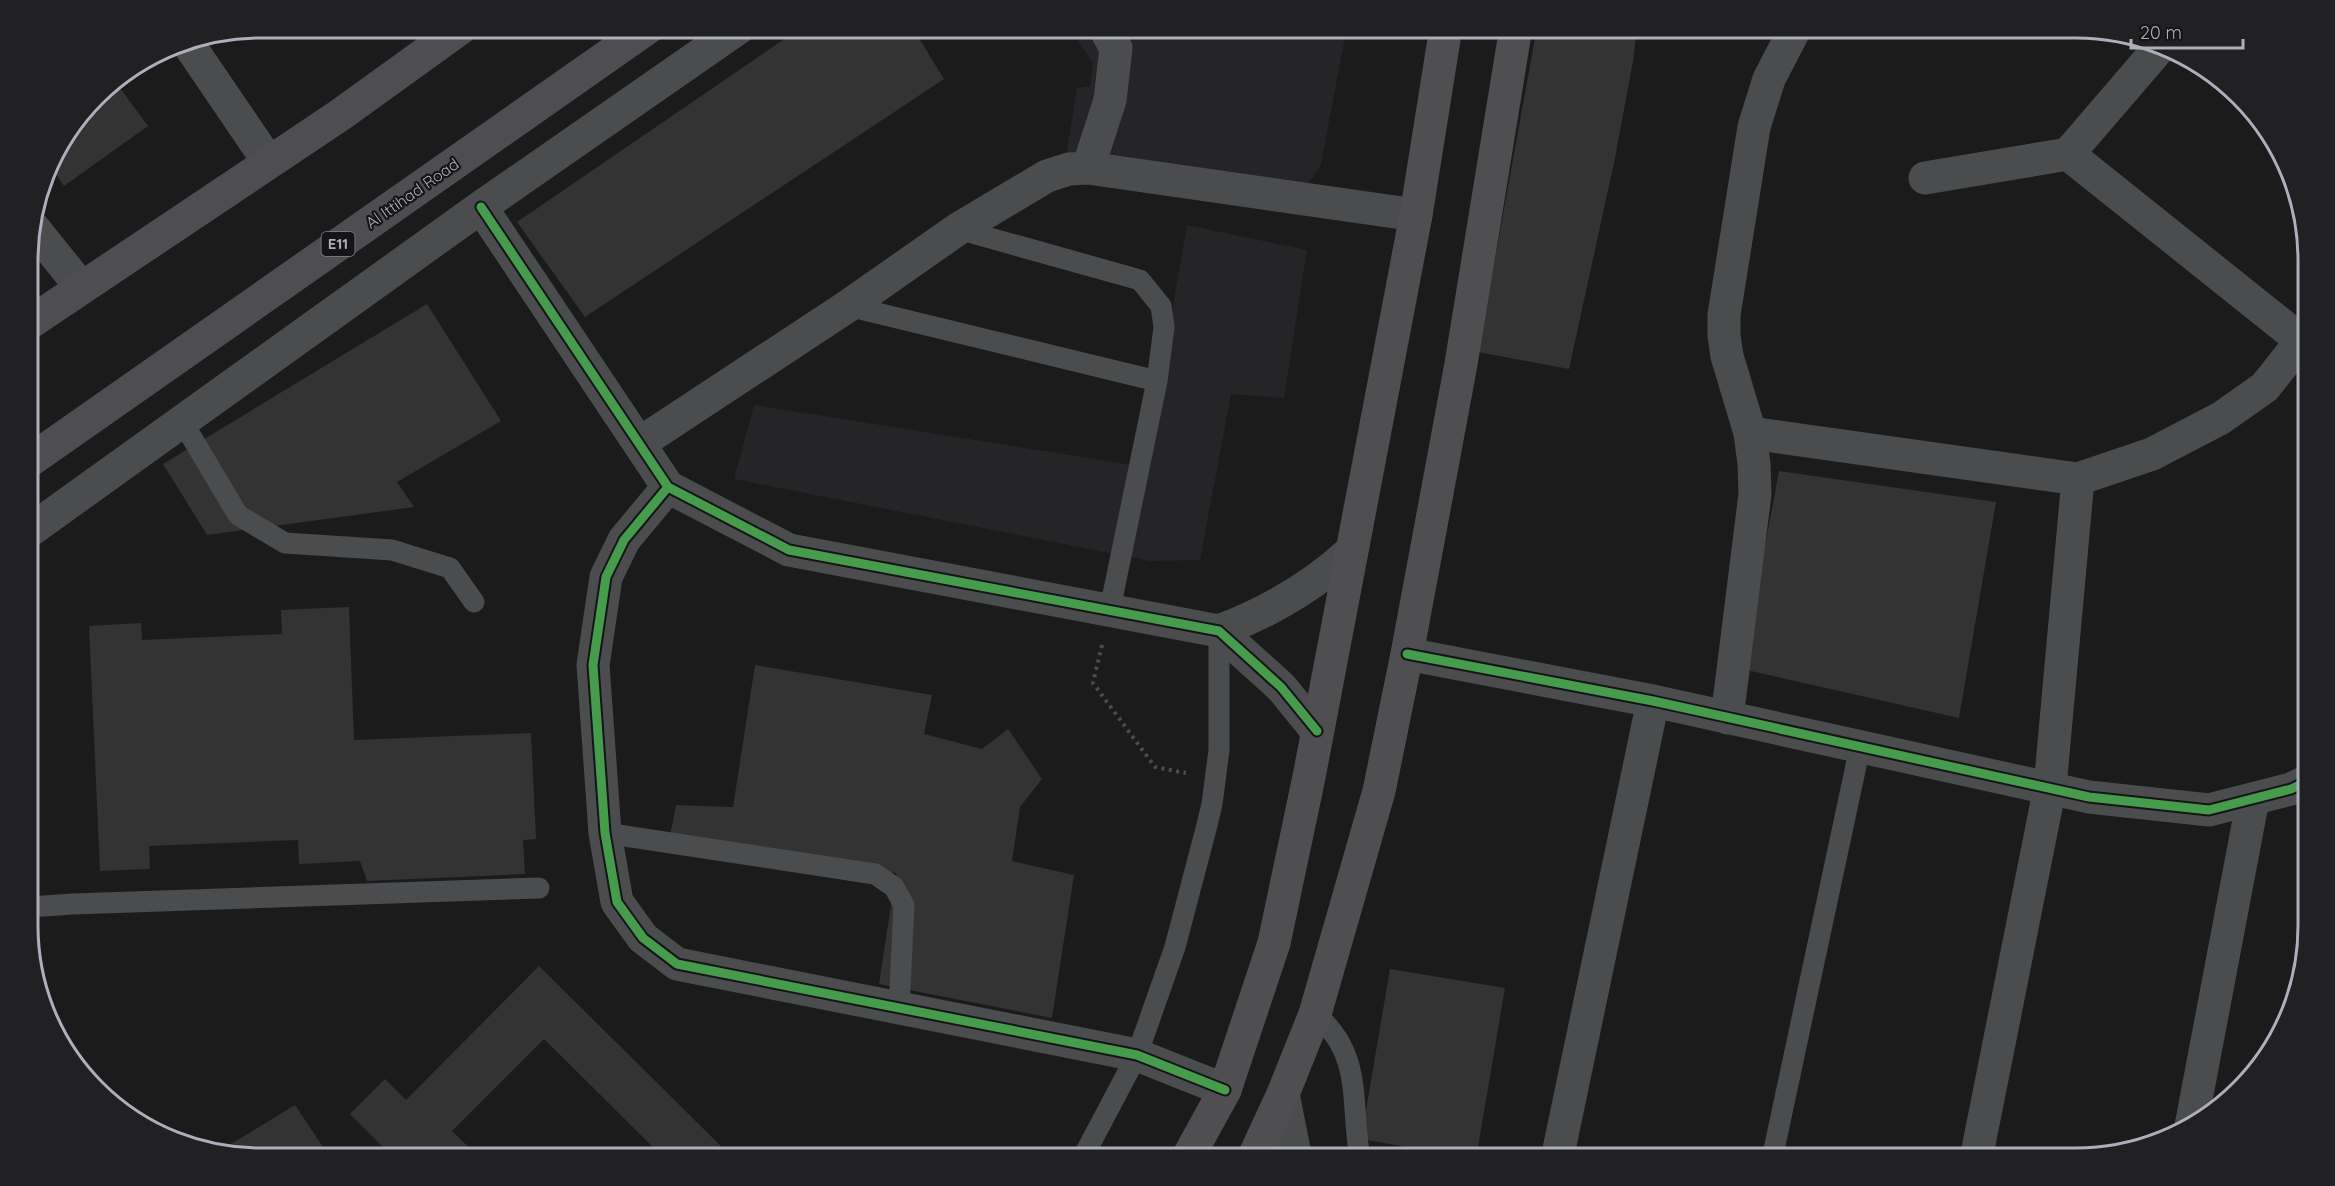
<svg xmlns="http://www.w3.org/2000/svg" width="2335" height="1186" font-family="Quicksand,sans-serif">
  <style>
    .built { fill: #252527 }
    .building { fill: #333 }
    .lines { fill: none; stroke-linecap: round; stroke-linejoin: round }
    .path { stroke: #4c4c50; stroke-width: 4; stroke-dasharray: 3 4.5; stroke-linecap: butt }
    .service { stroke: #4b4c4e; stroke-width: 21 }
    .minor { stroke: #4b4c4e; stroke-width: 33 }
    .tertiary { stroke: #4b4c4e; stroke-width: 33 }
    .secondary { stroke: #4f4f52; stroke-width: 33 }
    .primary { stroke: #4e4e52; stroke-width: 33 }
    .cycleway-casing { stroke: #151517; stroke-width: 13 }
    .cycleway { stroke: #469c4c; stroke-width: 9 }
    .labels { text-anchor: middle; stroke-width: 4.5; stroke-linejoin: round; paint-order: stroke }
    .shield { fill: #151517; stroke: #80818a; stroke-width: 1.5 }
    .shield-label { font-size: 15px; font-weight: bold; fill: #aeafbb }
    .street-label { font-size: 16px; fill: #aeafbb; stroke: #151517 }
    .rim { fill: none; stroke: #aeafbb; stroke-width: 3 }
  </style>
  <rect width="100%" height="100%" fill="#1b1b1b"/>
  <path class="built" d="M1069 27H1347L1321 164 1314 176 1296 195 1066 156 1077 88 1090 86 1093 63Z
    M1187 225 1307 250 1284 398 1231 394 1200 560 1150 561 734 479 754 405 1145 467Z"/>
  <path class="building" d="M802 27H912L944 79 585 317 517 222Z
    M1537 27H1637L1633 61 1615 158 1569 369 1478 352Z
    M114 80 148 126 64 186 49 164 51 157 106 85Z
    M427 304 501 421 397 482 414 507 207 535 163 464Z
    M1779 471 1996 502 1959 718 1742 669Z
    M349 607 354 740 531 733 536 839 523 840 525 874 367 881 360 861 299 864 298 840 149 846 150 869 100 871 89 626 141 623 142 640 282 634 281 610Z
    M755 665 932 695 924 734 982 749 1008 729 1042 779 1020 807 1012 861 1074 875 1052 1018 879 984 896 873 669 841 676 805 733 807Z
    M539 966 734 1159H665L544 1039 452 1131 481 1159H395L350 1114 385 1079 406 1100Z
    M1390 969 1505 988 1476 1159 1361 1139Z
    M295 1105 331 1159H260L221 1150Z"/>
  <g class="lines">
    <path class="path" d="M1102 645 1093 683 1155 767 1186 773"/>
    <path class="service" d="M958 229 1140 280 1161 306 1164 327 1157 381 1110 609
      M848 306 1157 381
      M182 421 238 515 285 543 392 550 450 568 474 602
      M605 833 875 874 894 887 904 905 899 1008
      M29 907 73 904 539 888
      M1315 1014C1364 1054 1350 1103 1360 1159
      M1082 1159 1137 1055 1175 947 1206 829 1212 804 1219 750V631
      M1772 1159 1860 747"/>
    <path class="minor" d="M2068 154 2302 341
      M1088 168 1110 100 1116 48 1104 27
      M1925 178 2068 154 2160 47
      M481 207 668 487 789 550 1219 631 1281 687 1317 731
      M32 226 81 287
      M1750 433 2078 479 2152 454 2221 418 2265 387 2306 335
      M640 443 848 306 958 229 1047 176 1069 169 1088 168 1416 215
      M668 487 624 540 606 577 593 665 605 833 617 902 643 938 677 964 1137 1055 1225 1090
      M28 532 481 207 740 27
      M1219 631C1269 612 1311 588 1350 552
      M1407 654 1653 701 2089 797 2209 810 2291 789 2308 781
      M1727 718 1755 494 1754 464 1750 433 1727 356 1724 336V315L1754 127 1769 79 1796 27
      M2191 1126 2253 799
      M1557 1159 1653 701
      M1976 1159 2050 787 2078 479"/>
    <path class="tertiary" d="M187 42 268 161
      M1283 1094 1296 1159"/>
    <path class="secondary" d="M1187 1159 1225 1090 1274 943 1309 777 1416 215 1446 27
      M1253 1159 1283 1094 1315 1014 1379 791 1407 654 1461 364 1516 27"/>
    <path class="primary" d="M28 324 340 115 462 27
      M28 462 649 27"/>
    <g class="cycleway-casing">
      <path id="cycleway" d="M481 207 668 487 789 550 1219 631 1281 687 1317 731
        M668 487 624 540 606 577 593 665 605 833 617 902 643 938 677 964 1137 1055 1225 1090
        M1407 654 1653 701 2089 797 2209 810 2291 789 2308 781"/>
    </g>
    <use href="#cycleway" class="cycleway"/>
  </g>
  <g class="labels">
    <rect class="shield" x="321.5" y="232" width="33" height="24" rx="4.5"/>
    <g class="shield-label">
      <text x="338" y="249">E11</text>
    </g>
    <g class="street-label">
      <text transform="translate(412 193) rotate(-35)" y="6">Al Ittihad Road</text>
    </g>
  </g>
  <path d="M0 0H2335V1186H0ZM260 38H2076A222 222 0 0 1 2298 260V926A222 222 0 0 1 2076 1148H260A222 222 0 0 1 38 926V260A222 222 0 0 1 260 38Z" fill="#212124" fill-rule="evenodd"/>
  <path class="rim" d="M260 38H2076A222 222 0 0 1 2298 260V926A222 222 0 0 1 2076 1148H260A222 222 0 0 1 38 926V260A222 222 0 0 1 260 38Z"/>
  <path d="M2131 39v9h112v-9" fill="none" stroke="#aeafbb" stroke-width="3"/>
  <text x="2140" y="39" font-size="18" fill="#aeafbb" stroke="#151517" stroke-width="4.5" paint-order="stroke">20 m</text>
</svg>
